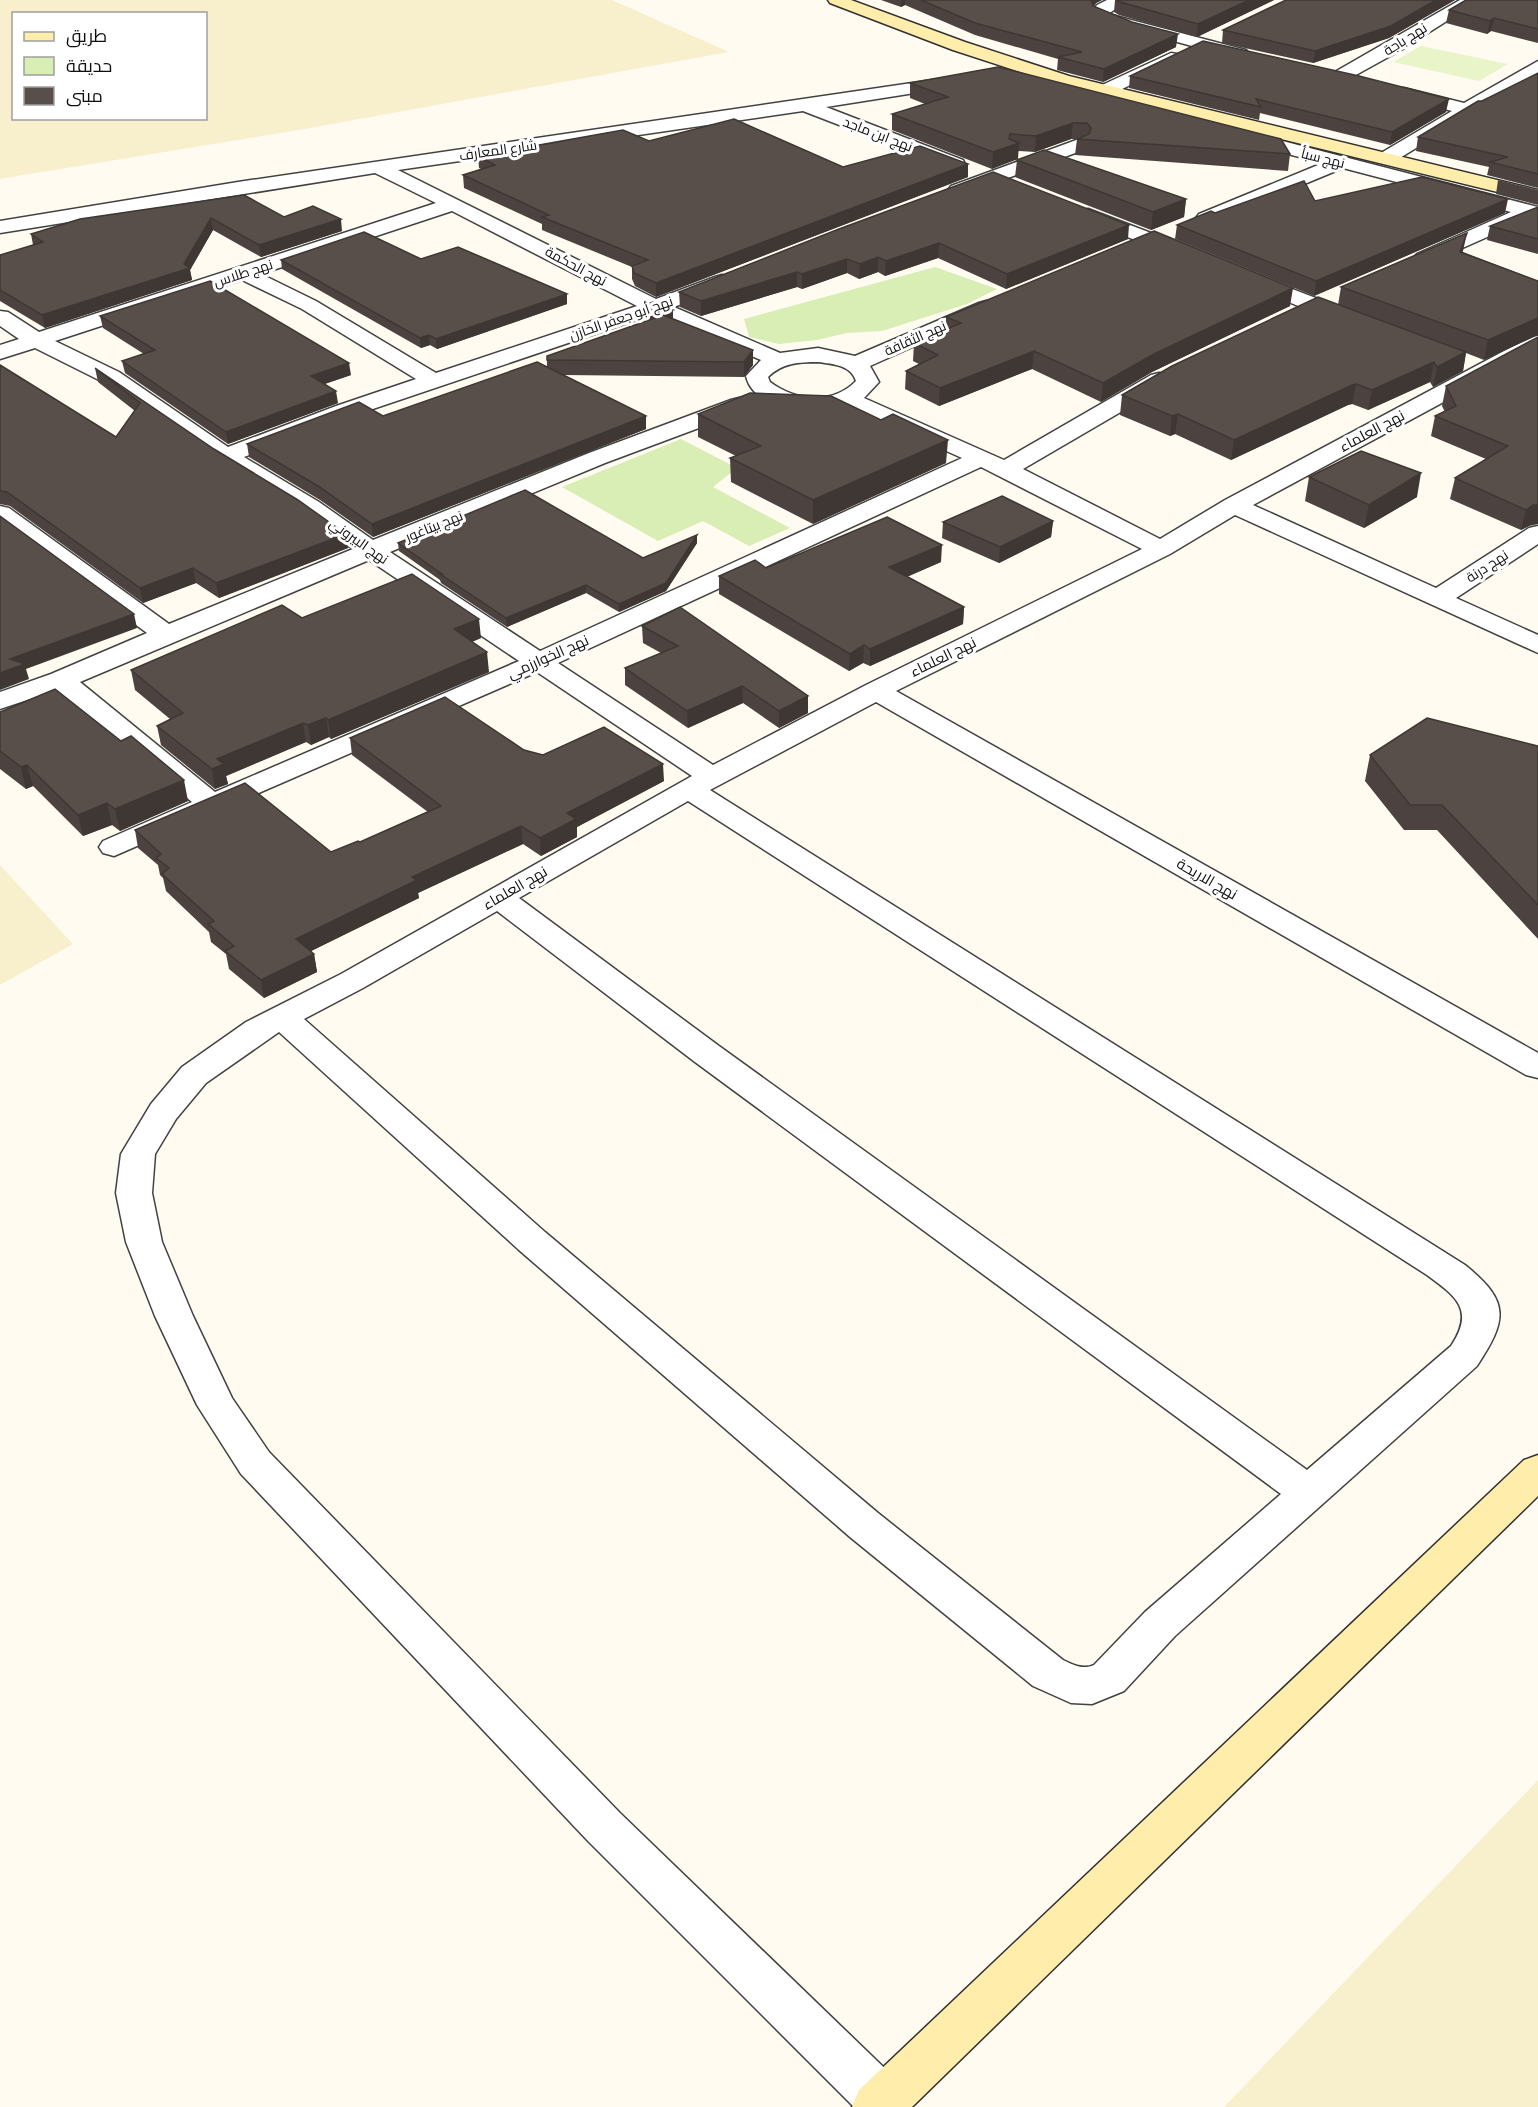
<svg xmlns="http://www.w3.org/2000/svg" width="1538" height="2107" font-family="Bitter,Cairo,serif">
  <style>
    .farmland { fill: #f8f0cd; fill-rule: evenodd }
    .green { fill: #d8eeb5 }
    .pitch { fill: #e9f4c8 }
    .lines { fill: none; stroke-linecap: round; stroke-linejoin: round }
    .street-casing { stroke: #424242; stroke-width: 3 }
    .secondary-casing { stroke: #313131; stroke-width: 3 }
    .street { fill: #fff; fill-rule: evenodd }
    .secondary { fill: #ffedab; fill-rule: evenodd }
    .wall { fill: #4c4340 }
    .shaded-wall { fill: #3e3734 }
    .building { fill: #584e4a; stroke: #3e3734; stroke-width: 1.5 }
    .labels { text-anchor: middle; stroke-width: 6; stroke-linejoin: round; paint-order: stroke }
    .far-street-label { font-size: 14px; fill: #0f0f0f; stroke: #fff }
    .street-label { font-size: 15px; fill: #0f0f0f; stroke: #fff }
  </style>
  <rect width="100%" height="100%" fill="#fffbf0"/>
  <path class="farmland" d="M0 0H612L729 52 299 130 0 179ZM14 14H206V118H14Z
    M0 865 73 944 0 985Z
    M1538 1780V2107H1224Z"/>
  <path class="green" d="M935 267 997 289 967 304 882 331 847 333 817 340 779 344 749 337 744 319Z
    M681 439 737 468 713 487 790 528 749 546 703 521 658 541 562 487Z"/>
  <path class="pitch" d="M1421 46 1508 64 1479 81 1393 62Z"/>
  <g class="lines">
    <g class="street-casing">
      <path id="street" d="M1107 0H1129L1108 14 1246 50 1249 54 1246 58 1240 59 1096 20 1091 13 1097 5Z
        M1460 0H1480L1401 50 1345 81H1333L1330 77 1333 73Z
        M1171 53 1177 54 1180 58 1177 62 1112 94H1100L1097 90 1100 86Z
        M1538 61V73L1395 161H1381L1379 157 1381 153 1452 111 1398 97 1395 93 1398 89 1404 88 1464 103Z
        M953 77 959 78 962 82 959 86 826 107 963 160 965 164 963 168 956 170 803 111 398 170 656 299 715 277 722 275 729 277 732 281 729 285 674 307 780 353 818 348 855 356 979 303 986 301 993 303 997 307 993 311 870 366 879 382 864 398 1004 460 1151 375 1159 373 1167 375 1170 380 1167 385 1023 469 1160 539 1225 500 1530 337 1538 336V351L1253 505 1436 588 1529 528 1538 526V544L1456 598 1538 635V653L1235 515 1170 554 896 691 1538 1053V1078L1526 1075 876 702 710 790 1465 1265C1511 1302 1507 1320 1477 1366L1175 1636 1124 1691 1092 1704 1071 1703 1033 1686 850 1537 519 1250 279 1032 206 1083 176 1119 155 1154 152 1193 162 1242 193 1316 232 1398 269 1452 620 1813 901 2084 908 2101 905 2107H854L588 1841 241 1474 197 1405 155 1316 126 1242 116 1193 121 1154 151 1104 182 1067 246 1022 341 974 692 776 537 672 114 856 103 853 99 847 103 841 192 802 57 690 0 709V692L51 674 147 633 0 525V506L9 508 169 624 353 549 301 512 218 461 103 382 35 348 0 359V345L19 339 0 326V311L8 312 39 332 436 203 375 173 0 233V221L238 182ZM452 211 637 306 436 373 316 301 261 274ZM242 280 302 309 416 379 336 406 228 447 119 372 55 341ZM654 314 761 360 746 376C754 412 817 414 846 406L962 458 540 651 390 552 605 463 747 410 750 405 747 400 739 398 731 400 589 453 373 540 319 502 244 457 352 416ZM818 362C833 364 851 365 856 381 833 405 795 401 770 382L768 377C782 363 799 362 818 362ZM981 467 1142 549 866 685 713 765 558 663ZM369 560 519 661 215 792 80 682ZM688 801 1427 1275C1457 1297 1475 1310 1451 1346L1307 1470 719 1046 519 898ZM497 911 695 1062 1281 1494 1145 1612 1094 1665C1083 1670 1073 1665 1063 1660L878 1513 545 1232 304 1019 363 988Z
        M1244 131 1538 207V219L1532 217 1431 262H1417L1414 258 1417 254 1511 212 1343 168 1213 222H1199L1196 218 1199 214 1323 163 1237 141 1235 137 1237 133Z
        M1079 139 1086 141 1088 145 1086 149 965 194H951L948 190 951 186Z
        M1088 209 1193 249 1196 253 1193 257H1179L1081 219 1078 215 1081 211Z
        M1250 273 1355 313 1358 318 1355 323 1347 324 1339 323 1243 283 1240 279 1243 275Z"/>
    </g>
    <g class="secondary-casing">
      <path id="secondary" d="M828 0H851L965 42 1069 76 1538 190V202L1057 84 953 50 830 3Z
        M1538 1455V1496L912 2107H852L859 2090 1524 1460Z"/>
    </g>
    <use href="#street" class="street"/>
    <use href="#secondary" class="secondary"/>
  </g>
  <path class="wall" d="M881 0H1102L1096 3 1094 6 1176 47 1103 82 1057 70 1058 59 975 35 905 5 901 7Z
    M1115 0H1274L1197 37 1119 15 1114 12Z
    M1286 0H1455L1389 38 1313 63 1222 43 1223 30Z
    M1538 0V43L1491 31 1487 34 1446 23 1449 10Z
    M1538 73V188L1487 175 1489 167 1416 151 1418 137 1482 101Z
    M1130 76 1446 112 1390 145 1260 113 1259 120 1129 88Z
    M910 83 1290 154 1288 171 1075 155 1077 139H1071L1035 152 1019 151 992 169 892 130V114L925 104 910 98Z
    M649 141 843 167 968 177 656 297 635 286 632 279V267L542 230V224L464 188 463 175 481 169 479 168 478 156Z
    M1017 160 1186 199 1184 217 1151 230 1015 177Z
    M1498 180 1538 190V205L1496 194Z
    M1315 201 1505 213 1314 296 1175 239 1177 225 1215 213Z
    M1538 207V254L1487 240 1490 226Z
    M284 217 342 231 261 257 213 230 190 270 192 280 45 328 0 301V255L33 245 31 234 80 219Z
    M839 229 1128 239 1006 289 938 258 885 276 878 272 859 279 847 273 802 289 797 287 701 316 680 307 679 292Z
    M1463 252 1538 281V335L1484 360 1466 353 1463 371 1433 387 1430 382 1368 410 1352 404 1348 405 1231 460 1175 434 1170 436 1120 415 1122 395 1338 305 1341 287Z
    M421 259 567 304 437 349 430 345 421 348 282 269 281 260Z
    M646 304 673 310V319L753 365 744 377 564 375 646 416V429L373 537 320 500 249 457 247 444 383 416 547 367V356L647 321Z
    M1290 306 1152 372 1101 402 1032 369 939 406 905 389 906 371 919 364 913 361 914 343 946 330V317Z
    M100 316 351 375 325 384 338 403 228 444 125 373 122 361 144 354 103 328Z
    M1538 337 1529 526 1521 530 1450 499 1455 478 1486 459 1431 436 1435 416 1445 412 1442 406 1446 386Z
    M0 365 116 437 135 411 98 382 95 368 214 449 346 534 348 548 219 598 196 583 143 603 10 506 0 504Z
    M698 414 881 420 946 463 813 524 731 482 730 458 736 456 698 437Z
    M1309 477 1417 497 1364 528 1305 501Z
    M1053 521 1051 537 999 563 942 538 943 522Z
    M697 535V543L666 591 619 612 586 593 507 627 441 583 440 580 399 551 398 543 643 558Z
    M941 562 907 577 964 607 963 624 870 666 863 663 849 671 719 594V576L766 568Z
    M302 618 481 638 472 642 489 672 331 739 329 737 311 745 306 742 226 776 228 784 215 789 161 745 157 726 170 719 135 690 131 670Z
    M642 626 808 696V713L779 728 743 703 688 728 625 685V668L661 653 643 643Z
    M0 712 188 801 120 831 112 825 83 836 33 786 26 789 0 769Z
    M350 738 524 750 543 755 664 781 577 827V837L541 856 523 844 418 893 419 898 311 951 314 954 317 972 264 998 229 969 226 954 211 942 209 932 166 891 163 878 160 875 158 865 138 848 135 830 331 852 360 842 428 812 352 755Z
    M1538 746V939L1437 830H1404L1365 781 1370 755Z"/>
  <path class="shaded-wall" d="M901 0H905V5L901 7Z
    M1090 0H1102L1096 3 1089 12Z
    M1249 0H1274L1197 37 1198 24Z
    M1436 0H1455L1389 38 1313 63 1315 51Z
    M1494 18 1491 31 1487 34 1490 21Z
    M1178 34 1176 47 1103 82 1104 69Z
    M1449 99 1446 112 1390 145 1392 132Z
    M1073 123 1071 139 1035 152 1036 136Z
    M1010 134 1009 146 1019 143 1018 159 992 169 993 152Z
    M968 164V177L656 297V283Z
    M1186 199 1184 217 1151 230 1153 212Z
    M1508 199 1505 213 1314 296 1316 281Z
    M211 218 213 230 190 270 192 280 45 328 42 315 184 264Z
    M341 219 342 231 261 257 259 245Z
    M1129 225 1128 239 1006 289 1007 274Z
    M1467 233 1463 251 1457 270 1460 252Z
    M939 243 938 258 885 276 886 261Z
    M878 257V272L859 279 860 264Z
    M847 259V273L802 289V274Z
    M797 272V287L701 316V301Z
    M1293 288 1290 306 1152 372 1101 402 1103 383 1154 354Z
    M567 294V304L437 349 436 339Z
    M673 310V325L651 331 650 317Z
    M1538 318V335L1484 360 1488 340Z
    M429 335 430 345 421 348 420 338Z
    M753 350V365L744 377V362Z
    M1034 351 1032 369 939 406 940 388Z
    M1466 352 1463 371 1433 387 1437 367Z
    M1434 362 1430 382 1368 410 1372 390Z
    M349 363 351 375 312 388 311 376Z
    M1356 384 1352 404 1348 405 1231 460 1234 440 1352 385Z
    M336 391 338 403 228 444 226 432Z
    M1178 414 1175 434 1170 436 1172 416Z
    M646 416V429L373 537 372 524Z
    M948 440 946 463 813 524V500Z
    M1421 473 1417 497 1364 528 1369 505Z
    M1533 505H1538V524L1529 526 1521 530 1526 510Z
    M1053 521 1051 537 999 563 1000 547Z
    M346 534 348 548 219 598 216 583Z
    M697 535V543L666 591 619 612V604Z
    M942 545 941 562 889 584V567Z
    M193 568 196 583 143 603 140 588Z
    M586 585V593L507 627 506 618Z
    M964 607 963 624 870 666V649Z
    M134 614 137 628 26 669 29 679 0 690V673L10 659Z
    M479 619 481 638 456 648 454 629Z
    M864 645 863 663 849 671 850 654Z
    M487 652 489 672 331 739 328 720Z
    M742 686 743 703 688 728 687 711Z
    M808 696V713L779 728V711Z
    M326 718 329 737 311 745 308 725Z
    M303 723 306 742 226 776 228 784 215 789 212 769 217 759Z
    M663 764 664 781 577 827V837L541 856 540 838 567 813Z
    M27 765 33 786 26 789 21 767Z
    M184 780 188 801 120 831 115 809Z
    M107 803 112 825 83 836 78 815Z
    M521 826 523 844 418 893 419 898 299 957 296 939 412 877Z
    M314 954 317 972 264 998 261 980Z"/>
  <path class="building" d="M921 0H1091L1093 6 1132 22 1178 34 1104 69 1058 57 1082 52 975 23Z
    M1116 0H1249L1198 24 1120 2Z
    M1286 0H1436L1391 26 1315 51 1223 30Z
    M1466 0H1538V29L1494 18 1490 21 1449 10Z
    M1203 41 1359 76 1449 99 1392 132 1256 99 1261 107 1130 76Z
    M998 67 1281 139 1290 154 1077 139 1089 134 1091 128 1087 123H1073L1036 136 1010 134 1009 139 1019 143 993 152 892 114 948 97 910 83Z
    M1538 73V174L1490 162 1508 157 1418 137 1478 101H1482Z
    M734 119 843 167 920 146 968 164 656 283 634 273 632 266 648 260 542 217 549 215 463 175 495 165 478 156 623 130 649 141Z
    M1044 150 1186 199 1153 212 1017 160Z
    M993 172 1129 225 1007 274 939 243 886 261 878 257 860 264 847 259 802 274 797 272 701 301 679 292 839 229Z
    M1422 177 1508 199 1316 281 1177 225 1211 211 1215 213 1304 181 1315 201Z
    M244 195 284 217 313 206 341 219 259 245 211 218 184 264 190 268 42 315 0 290V255L43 242 31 234 80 219Z
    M1538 207V239L1490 226Z
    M1154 231 1293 288 1154 354 1103 383 1034 351 940 388 906 371 938 355 914 343 961 323 946 317Z
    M364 232 421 259 458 247 567 294 436 339 429 335 420 338 281 260Z
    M1467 233 1460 252 1538 281V318L1488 340 1341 287Z
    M210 281 349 363 311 376 336 391 226 432 122 361 155 350 100 316Z
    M1318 297 1466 352 1437 367 1434 362 1372 390 1356 384 1352 385 1234 440 1178 414 1172 416 1122 395 1172 366Z
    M653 302 673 310 650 317 646 304Z
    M663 315 753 350 744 362 547 360V356Z
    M1538 337V505H1533L1526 510 1455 478 1508 446 1435 416 1456 406 1446 386Z
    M537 362 646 416 372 524 318 486 247 444 359 402 383 416Z
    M0 365 116 437 140 403 95 368 214 449 298 500 346 534 216 583 193 568 140 588 7 492 0 491Z
    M750 393 831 396 881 420 893 414 948 440 813 500 730 458 761 446 698 414Z
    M1361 451 1421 473 1369 505 1309 477Z
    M525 490 643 558 697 535 666 583 619 604 586 585 506 618 440 574H442L398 543Z
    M1002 496 1053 521 1000 547 943 522Z
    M0 516 134 614 10 659 25 664 0 673Z
    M887 517 942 545 889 567 964 607 870 649 864 645 850 654 719 576 755 560 766 568Z
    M412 574 479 619 454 629 487 652 328 720 326 718 308 725 303 723 217 759 224 764 212 769 157 726 183 713 131 670 282 605 302 618Z
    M680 607 808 696 779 711 742 686 687 711 625 668 678 646 642 626Z
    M55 689 121 741 131 736 184 780 115 809 107 803 78 815 27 765 21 767 0 751V712Z
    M445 697 524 750 543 755 604 727 663 764 567 813 576 819 540 838 521 826 412 877 417 880 296 939 314 954 261 980 225 951 234 946 208 924 214 921 162 874 169 868 156 858 161 854 135 830 245 783 331 852 358 841 360 842 441 806 350 738Z
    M1427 718 1538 746V905L1442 805H1410L1370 755Z"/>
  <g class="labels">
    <g class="far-street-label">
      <text transform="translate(1405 39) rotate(-32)" y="5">نهج باجة</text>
      <text transform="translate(878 134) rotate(21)" y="5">نهج ابن ماجد</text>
      <text transform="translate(498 150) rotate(-8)" y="5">شارع المعارف</text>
      <text transform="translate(1323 158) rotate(14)" y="5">نهج سبأ</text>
      <text transform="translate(576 266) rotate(28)" y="5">نهج الحكمة</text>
      <text transform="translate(243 273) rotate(-18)" y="5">نهج طلاس</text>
      <text transform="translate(621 318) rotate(-19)" y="5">نهج أبو جعفر الخازن</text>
      <text transform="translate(915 338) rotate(-24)" y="5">نهج الثقافة</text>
      <text transform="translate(434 526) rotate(-22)" y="5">نهج بيتاغور</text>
      <text transform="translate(359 541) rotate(35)" y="5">نهج البيروني</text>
      <text transform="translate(1487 566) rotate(-33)" y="5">نهج درنة</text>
    </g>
    <g class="street-label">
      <text transform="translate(1372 431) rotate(-28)" y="5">نهج العلماء</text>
      <text transform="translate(548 657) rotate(-24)" y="5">نهج الخوارزمي</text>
      <text transform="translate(943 657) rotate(-26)" y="5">نهج العلماء</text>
      <text transform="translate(1207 879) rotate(30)" y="5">نهج الاريحة</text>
      <text transform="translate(515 888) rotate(-30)" y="5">نهج العلماء</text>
    </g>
  </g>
  <rect x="12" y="12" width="195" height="108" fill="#ffffff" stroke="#9f9f9f" stroke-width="1.5"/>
  <rect x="24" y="32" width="30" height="9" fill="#ffedab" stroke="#9f9f9f" stroke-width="1.5"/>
  <text x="66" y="42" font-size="18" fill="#0f0f0f">طريق</text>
  <rect x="24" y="57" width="30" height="18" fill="#d8eeb5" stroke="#9f9f9f" stroke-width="1.5"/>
  <text x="66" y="72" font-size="18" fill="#0f0f0f">حديقة</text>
  <rect x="24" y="87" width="30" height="18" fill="#584e4a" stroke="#9f9f9f" stroke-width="1.5"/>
  <text x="66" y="102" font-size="18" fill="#0f0f0f">مبنى</text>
</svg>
